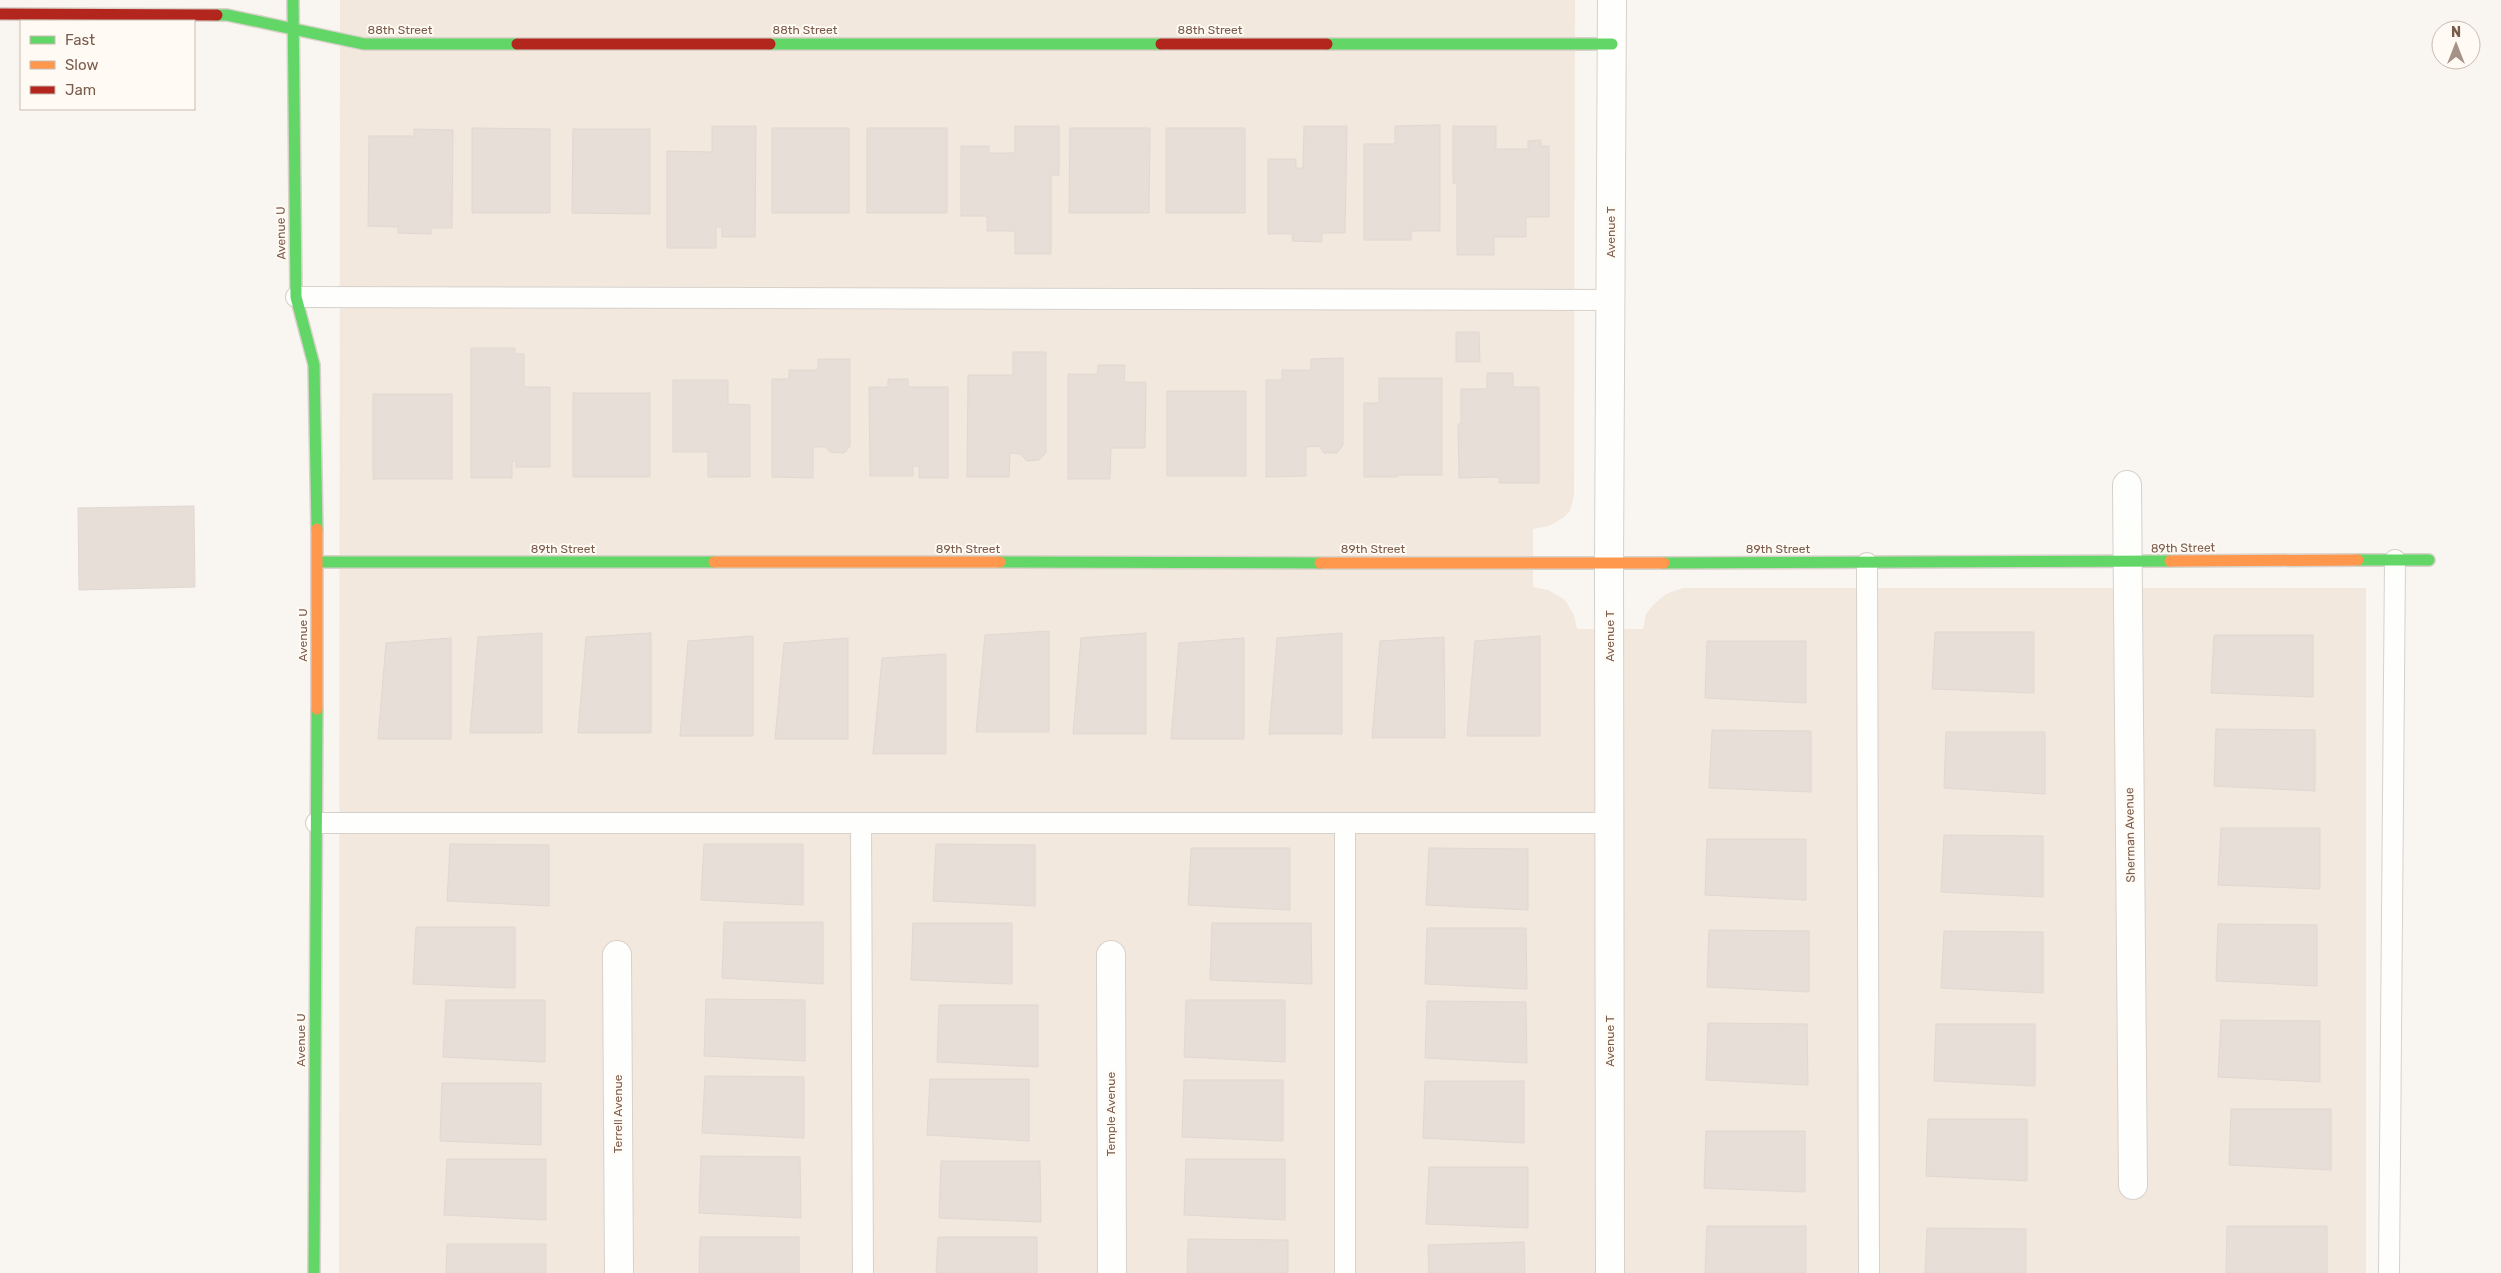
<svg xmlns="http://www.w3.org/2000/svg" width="2501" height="1273" font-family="Rubik,sans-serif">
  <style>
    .residential { fill: #f2e8de }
    .building { fill: #e6ded7; stroke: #e2d8d2 }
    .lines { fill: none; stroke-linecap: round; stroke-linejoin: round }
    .lane-casing { stroke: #d7d1cb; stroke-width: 22 }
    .street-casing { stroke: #d7d1cb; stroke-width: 30 }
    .fast-casing { stroke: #d9d2cb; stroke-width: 14 }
    .slow-casing { stroke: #d9d2cb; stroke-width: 14 }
    .jam-casing { stroke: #d9d2cb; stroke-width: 14 }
    .lane { stroke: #fefefd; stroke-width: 20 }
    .street { stroke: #fefefd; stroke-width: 28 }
    .fast { stroke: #63d668; stroke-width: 11 }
    .slow { stroke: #ff974d; stroke-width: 11 }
    .jam { stroke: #b3261e; stroke-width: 11 }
    .labels { text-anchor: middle; stroke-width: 4; stroke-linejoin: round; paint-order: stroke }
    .street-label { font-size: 12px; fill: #7a5c4d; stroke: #fffaf3 }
  </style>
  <rect width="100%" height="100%" fill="#f9f5f0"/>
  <path class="residential" d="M340 0H1575L1574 496 1570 511 1563 518 1549 526 1533 529V587L1548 590 1565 600 1574 615 1577 629H1643L1646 614 1653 605 1666 594 1683 588H2366V1273H339Z"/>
  <path class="building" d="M1440 125V231H1411V240H1364V144H1395V126Z
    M712 126H756L755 237H722V227H716V248H667V151L712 152Z
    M1015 126H1059V175H1051V254H1015V231H987V216H961V146H989V153H1015Z
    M1304 126H1347L1345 233H1322V242L1292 241 1293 234H1268V159H1296V168H1303Z
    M1453 126H1496V149H1528V141L1541 140V146H1549V217H1526V237H1494V255H1457V183H1453Z
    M472 128 550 129V213H472Z
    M772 128H849V213H772Z
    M867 128H947V213H867Z
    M1070 128H1150L1149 213H1069Z
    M1166 128H1245V213H1166Z
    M414 129 453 130 452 228H431V234L398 233V227L368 226 369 136H414Z
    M573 129H650V214L572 213Z
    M1456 332H1479L1480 362H1456Z
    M471 348H515V354H524V387H550V467H516V461H512V478H471Z
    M1013 352H1046V453L1039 460 1027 461 1020 454 1010 453 1009 477H967L968 375H1013Z
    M1343 358V445L1337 453H1324L1319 446 1306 447V476L1266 477V380H1282V370H1311V359Z
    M818 359H850V446L844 453 830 452 826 447H813V478L772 477V379H789V370H818Z
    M1098 365H1125L1124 382H1146L1145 448H1111L1110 479H1068V374H1098Z
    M1487 373H1513V387H1539V483H1499V477L1459 478 1458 424H1461V389H1487Z
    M1379 378H1442V475H1397V477H1364V403H1379Z
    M888 379H908V387H948V478H919V466H913V476H870L869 387H888Z
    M673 380H728V404L750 405V477H708V452H673Z
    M1167 391H1246V476H1167Z
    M573 393H650V477H573Z
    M373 394H452V479H373Z
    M194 506 195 587 79 590 78 508Z
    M1049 631V732H976L985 635Z
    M1935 632H2034V693L1932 689Z
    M542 633V733H470L478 637Z
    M651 633V733H578L586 637Z
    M1146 633V734H1073L1081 638Z
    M1342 633V734H1269L1277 638Z
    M2214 635H2313V697L2211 693Z
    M753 636V736H680L688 641Z
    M1540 636V736H1467L1475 641Z
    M1444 637 1445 738H1372L1380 641Z
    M451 638V739H378L386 643Z
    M848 638V739H775L784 643Z
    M1244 638V739H1171L1179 643Z
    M1707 641H1806V703L1705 698Z
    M946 654V754H873L882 658Z
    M2216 729 2315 730V791L2214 786Z
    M1712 730 1811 731V792L1709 788Z
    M1946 732H2045V794L1944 788Z
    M2221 828H2320V889L2218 885Z
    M1944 835 2043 836V897L1941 892Z
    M1707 839H1806V900L1705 895Z
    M450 844 549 845V906L447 901Z
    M704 844H803V905L701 900Z
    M936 844 1035 845V906L933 901Z
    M1191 848H1290V910L1188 905Z
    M1429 848 1528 849V910L1426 905Z
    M724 922H823V984L722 978Z
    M913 923H1012V984L911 980Z
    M1212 923H1311L1312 984 1210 980Z
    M2218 924 2317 925V986L2216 981Z
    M416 927H515V988L413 984Z
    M1427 928H1526L1527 989 1425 984Z
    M1709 930 1809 931V992L1707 987Z
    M1944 931 2043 932V993L1941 988Z
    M706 999 805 1000V1061L704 1056Z
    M446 1000H545V1062L443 1057Z
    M1186 1000H1285V1062L1184 1057Z
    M1427 1001 1526 1002 1527 1063 1425 1058Z
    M939 1005H1038V1067L937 1062Z
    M2221 1020 2320 1021V1082L2218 1077Z
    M1708 1023 1807 1024 1808 1085 1706 1080Z
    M1936 1024H2035V1086L1934 1081Z
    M705 1076 804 1077V1138L702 1133Z
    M930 1079H1029V1141L927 1135Z
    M1184 1080H1283V1141L1182 1137Z
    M1425 1081H1524V1143L1423 1138Z
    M442 1083H541V1145L440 1141Z
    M2231 1109H2331V1170L2229 1165Z
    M1928 1119H2027V1181L1926 1176Z
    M1706 1131H1805V1192L1704 1188Z
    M701 1156 800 1157 801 1218 699 1213Z
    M447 1159H546V1220L444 1215Z
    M1186 1159H1285V1220L1184 1215Z
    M941 1161H1040L1041 1222 939 1218Z
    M1429 1167H1528V1228L1426 1224Z
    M1707 1226H1806V1273H1705Z
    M2227 1226H2327V1273H2226Z
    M1927 1228 2026 1229V1273H1925Z
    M700 1237H799V1273H699Z
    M938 1237H1037V1273H936Z
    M1188 1239 1288 1240V1273H1187Z
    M1524 1242 1525 1273H1429L1428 1245Z
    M447 1244H546V1273H446Z"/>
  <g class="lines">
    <g class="lane-casing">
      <path id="lane" d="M296 297 1611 300
        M1867 563 1869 1273
        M316 823H1610
        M861 823 863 1273
        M1345 823V1273
        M2389 1273 2395 560"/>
    </g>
    <g class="street-casing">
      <path id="street" d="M2127 485 2133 1185
        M617 955 619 1273
        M1111 955 1112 1273
        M1610 1273 1609 563 1612 0"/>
    </g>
    <g class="fast-casing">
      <path id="fast" d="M293 0 296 297 314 365 317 529
        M217 15H227L364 44H517
        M770 44H1161
        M1327 44H1612
        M2358 560H2429
        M318 562H714
        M1000 562 1320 563
        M1664 563 2170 561
        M314 1273 317 709"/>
    </g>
    <g class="slow-casing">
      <path id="slow" d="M2170 561 2358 560
        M714 562H1000
        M1320 563H1664
        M317 709V529"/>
    </g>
    <g class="jam-casing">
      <path id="jam" d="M0 14 217 15
        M517 44H770
        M1161 44H1327"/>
    </g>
    <use href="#lane" class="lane"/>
    <use href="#street" class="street"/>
    <use href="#fast" class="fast"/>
    <use href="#slow" class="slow"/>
    <use href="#jam" class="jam"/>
  </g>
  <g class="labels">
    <g class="street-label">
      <text x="400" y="34">88th Street</text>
      <text x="805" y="34">88th Street</text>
      <text x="1210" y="34">88th Street</text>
      <text transform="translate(1611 232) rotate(-90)" y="4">Avenue T</text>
      <text transform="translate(281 233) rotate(-91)" y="4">Avenue U</text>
      <text transform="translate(2183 548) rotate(-1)" y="4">89th Street</text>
      <text x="563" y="553">89th Street</text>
      <text x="968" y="553">89th Street</text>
      <text x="1373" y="553">89th Street</text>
      <text x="1778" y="553">89th Street</text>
      <text transform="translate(303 635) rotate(-90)" y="4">Avenue U</text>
      <text transform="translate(1610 636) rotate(-90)" y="4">Avenue T</text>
      <text transform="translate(2130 835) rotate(-91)" y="4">Sherman Avenue</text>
      <text transform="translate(301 1040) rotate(-90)" y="4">Avenue U</text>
      <text transform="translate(1610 1041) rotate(-90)" y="4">Avenue T</text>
      <text transform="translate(618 1114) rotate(-90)" y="4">Terrell Avenue</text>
      <text transform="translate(1111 1114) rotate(-90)" y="4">Temple Avenue</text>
    </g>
  </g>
  <rect x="20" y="20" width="175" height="90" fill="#fffaf3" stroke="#cabbb1"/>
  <rect x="30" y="36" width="25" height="8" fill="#63d668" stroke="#cabbb1"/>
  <text x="65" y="45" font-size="15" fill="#7a5c4d">Fast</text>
  <rect x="30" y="61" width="25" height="8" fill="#ff974d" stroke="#cabbb1"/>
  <text x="65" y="70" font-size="15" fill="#7a5c4d">Slow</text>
  <rect x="30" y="86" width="25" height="8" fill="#b3261e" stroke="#cabbb1"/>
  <text x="65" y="95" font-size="15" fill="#7a5c4d">Jam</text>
  <g transform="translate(2456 45)"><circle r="24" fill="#fffaf3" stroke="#cabbb1"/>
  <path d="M0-4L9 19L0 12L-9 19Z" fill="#a69286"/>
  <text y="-8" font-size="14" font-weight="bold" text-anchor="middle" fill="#7a5c4d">N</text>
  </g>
</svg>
